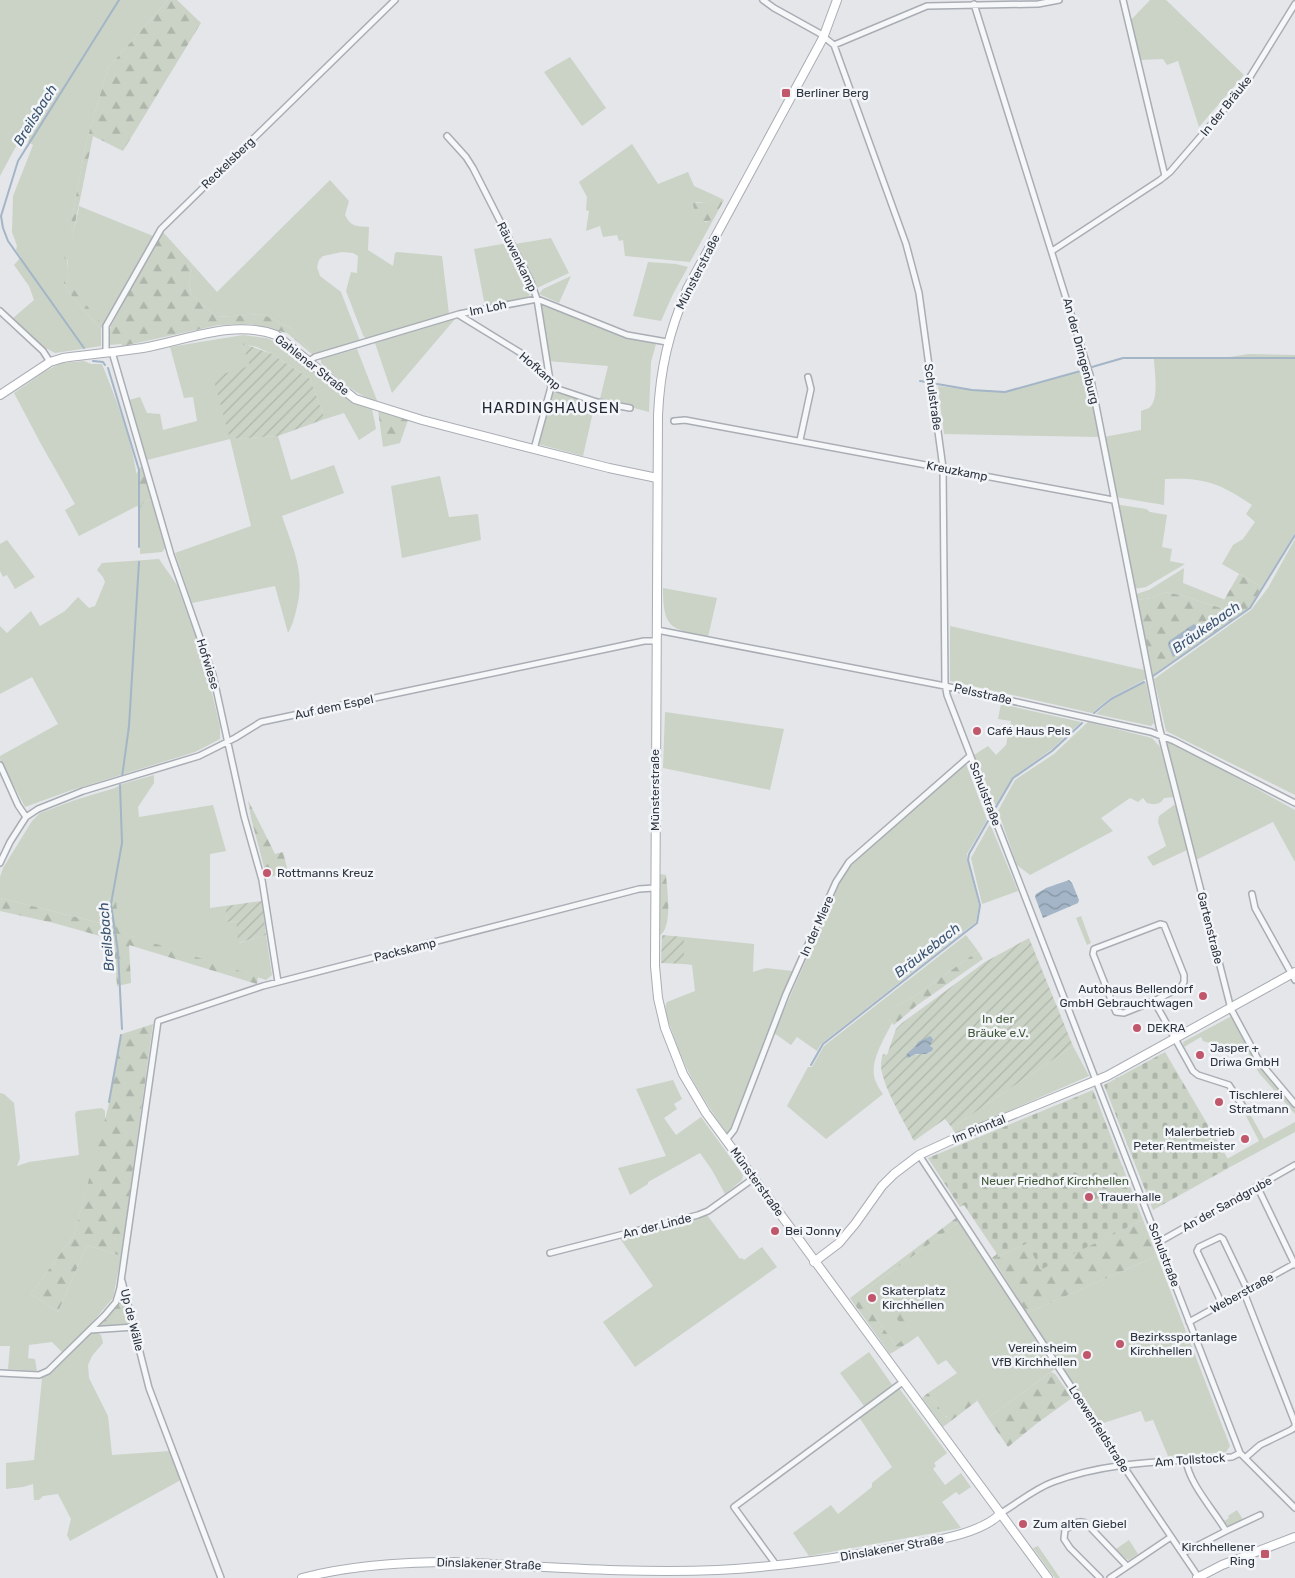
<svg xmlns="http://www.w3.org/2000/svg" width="1295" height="1578" font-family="Rubik,sans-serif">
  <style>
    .green { fill: #cad3c6 }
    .forest { fill: url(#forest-firs) }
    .cemetery { fill: url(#cemetery-stones) }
    .garden { fill: url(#garden-furrows); fill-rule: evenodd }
    .water { fill: url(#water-waves) }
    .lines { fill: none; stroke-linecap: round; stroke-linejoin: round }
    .stream { stroke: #a3b5c6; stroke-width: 2 }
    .street-casing { stroke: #a9adb4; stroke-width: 8 }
    .secondary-casing { stroke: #a9adb4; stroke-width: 10 }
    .street { stroke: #f6f7f9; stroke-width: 5 }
    .secondary { stroke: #fff; stroke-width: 8 }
    .poi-dot { fill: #c0576b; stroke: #f3f5f8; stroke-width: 2 }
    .labels { text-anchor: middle; stroke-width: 5; stroke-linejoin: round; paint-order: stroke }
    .poi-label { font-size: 12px; fill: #2d3541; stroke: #f3f5f8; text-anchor: start }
    .street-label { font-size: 12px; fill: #2d3541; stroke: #f3f5f8 }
    .park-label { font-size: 12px; fill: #435b3c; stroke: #f3f5f8 }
    .water-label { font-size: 14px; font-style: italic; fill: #3b5570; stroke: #f3f5f8 }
    .quarter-label { font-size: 15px; letter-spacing: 1px; fill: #1f2632; stroke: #f3f5f8 }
  </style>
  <defs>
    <pattern id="forest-firs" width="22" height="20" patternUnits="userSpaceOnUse" patternTransform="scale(1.25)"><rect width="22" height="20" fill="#cad3c6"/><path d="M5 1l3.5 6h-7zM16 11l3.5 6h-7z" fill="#aeb6ab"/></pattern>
    <pattern id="cemetery-stones" width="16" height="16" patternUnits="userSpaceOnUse" patternTransform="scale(1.25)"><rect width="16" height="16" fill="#cad3c6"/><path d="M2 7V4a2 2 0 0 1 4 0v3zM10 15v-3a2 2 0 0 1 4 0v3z" fill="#aeb6ab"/></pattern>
    <pattern id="garden-furrows" width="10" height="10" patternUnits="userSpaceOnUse" patternTransform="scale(1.25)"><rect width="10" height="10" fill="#cad3c6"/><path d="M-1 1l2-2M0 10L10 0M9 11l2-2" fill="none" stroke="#aeb6ab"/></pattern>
    <pattern id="water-waves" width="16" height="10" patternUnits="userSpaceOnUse" patternTransform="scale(1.25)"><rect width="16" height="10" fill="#a3b5c6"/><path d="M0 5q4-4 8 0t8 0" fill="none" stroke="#8594a2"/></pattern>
  </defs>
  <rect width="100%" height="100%" fill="#e4e6ea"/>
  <path class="green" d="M0 0H168L108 68 86 143 70 229 64 284 73 298 101 329V346L55 353 42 346 12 319 34 300 29 286 14 265 21 257 16 250 17 246 12 232 13 196 33 145 21 137 0 176Z
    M1150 0H1166L1244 75 1199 127 1178 61 1167 65 1163 59 1139 60 1130 21Z
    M570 57 606 108 582 126 544 72Z
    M632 144 658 184 688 172 694 186 716 196 707 202H696L705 222 713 220 690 262 625 256 623 240 619 241 617 235 603 237 600 226 586 231 589 211 586 210 587 197 579 182Z
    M330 180 349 201 345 215C351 227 356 226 369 227L368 250 393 266 395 253 397 252 442 256 449 314 366 339 363 335 346 291 351 272 357 273 358 256 353 253 342 252 323 256 319 260 317 267 320 276 341 292 360 341 314 356 289 327 262 314 216 317 191 294 189 279 193 265 217 292Z
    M79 206 153 236 103 325C93 313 71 293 68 279 64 258 76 227 79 206Z
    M551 238 569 273 537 288 515 244Z
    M508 243 532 291 528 297 485 306 474 249Z
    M648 262 676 264 688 267 673 294 661 321 633 316Z
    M571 276 559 303 539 294 543 289Z
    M544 304 617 335 656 344 651 362 649 412 600 399 608 366 548 361 541 307Z
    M455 319 392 393 375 343Z
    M243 335 266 338 286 346 354 401 372 409 376 429 359 440 344 413 325 419 310 379 272 354 257 347 242 344 251 366 230 439 278 436 291 480 334 465 344 493 282 516C294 552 306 573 296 611 294 619 292 626 288 633L275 586 192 603 175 553 251 526 230 439 147 460 129 400 140 397 147 413 160 414 163 430 197 421 193 397 184 398 170 347Z
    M357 349 378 403C354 393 340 381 321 363V359Z
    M1249 354 1295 355V533L1262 587 1222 564 1233 545 1243 539 1255 522 1246 514 1252 505C1220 483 1204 477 1165 479L1164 505 1116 497 1104 437 1141 430V411C1143 410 1147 409 1149 408 1160 399 1154 371 1154 358H1223Z
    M84 361 91 364H102C116 399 130 435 136 471 137 483 137 495 137 506L79 536 65 510 75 504 41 444 14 393 44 372 61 363Z
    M1085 370 1099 437 944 434 938 386 971 390 1006 392Z
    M556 390 572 397 595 403 583 456 538 444 552 392Z
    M440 476 449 517 478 514 481 540 402 558 391 486Z
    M151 499 165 548 162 552 140 554V509L143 503Z
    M1120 505 1146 509 1150 512 1167 515 1162 547 1172 549 1170 561 1185 564 1146 587 1134 589 1117 507Z
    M1295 539V795L1166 731 1154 679 1251 610 1268 588Z
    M7 540 35 577 15 589 7 575 3 577 0 571V544Z
    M159 559 177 585 205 663 220 727V739L195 752 69 791 25 807 0 759V756L58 724 32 677 0 694V626L7 633 31 611 40 626 65 611 78 597 89 608 95 606 105 582 103 577 97 570 102 563Z
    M1184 568 1183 583 1238 605 1230 611 1180 595 1165 592 1152 598 1137 600 1136 594 1149 590Z
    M663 588 717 598 708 637C671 629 663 629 663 588Z
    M950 626 1144 670 1146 679 1110 698 1092 713 950 681Z
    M1146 682 1154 723 1151 726 1096 714 1111 700Z
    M1001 704 1081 722 1052 749 1013 777 996 806 974 755 988 746 996 755 1006 745 1011 721 998 719Z
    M665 712 784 729 770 790 663 768Z
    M1088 722 1152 738 1160 747 1174 797 1164 798C1160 805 1154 805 1147 803L1143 798 1138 802 1130 798 1101 818 1113 831 1030 875 1017 865 998 811 1015 780 1054 754Z
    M1168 743H1171L1212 764 1295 810V862L1273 822 1196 860 1166 746Z
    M964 762 966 764 987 820 967 854V859L979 905 976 922 821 1044 817 1051 797 1037 791 1045 774 1033 842 878 855 861Z
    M154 775V783L138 807 139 817 213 805 226 851 210 854V908L225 906 227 922 236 921 239 943 266 935 272 975 266 980 118 932 116 899 109 898 103 919 100 923 0 898V877L3 868 32 821 40 813 75 800 115 788 122 784Z
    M1174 805 1176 806 1187 850 1153 866 1147 857 1166 846 1158 822 1159 816Z
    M990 824 1018 891 982 904 971 858Z
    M1081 916 1091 943 1087 945 1076 918Z
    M966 935 978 951 915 996 897 1006 888 1019 892 1023C884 1039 869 1062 875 1080 877 1085 880 1090 883 1094L826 1139 787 1106 808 1067H812L824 1046Z
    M684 937 754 944 753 972 766 968 792 971 778 1011 728 1134 726 1132C702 1097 684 1070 671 1028 668 1020 663 1010 667 1002L695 991 692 965 684 964Z
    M1230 1017 1232 1018 1259 1065 1295 1109V1114L1259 1073 1244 1045 1233 1050 1203 1041 1201 1037 1184 1047 1183 1042Z
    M1073 1046 1089 1076 956 1134 952 1128Z
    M673 1080 682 1099 674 1104 677 1109 664 1118 676 1135 701 1117 743 1175 742 1180 725 1194 712 1170 700 1153 648 1182V1184L630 1195 618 1168 666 1156 636 1089Z
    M0 1093 4 1094 14 1103 20 1158 17 1166 29 1162 79 1155 75 1114 77 1111 102 1108 105 1111V1121L74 1235 31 1294 58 1312 87 1245 121 1256 113 1298 90 1325 62 1352 52 1342 29 1345 28 1358 35 1359 37 1371 8 1369 10 1346H0Z
    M1250 1114 1264 1139 1295 1122V1132L1232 1166 1227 1159 1259 1141 1246 1116Z
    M707 1215 740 1259 742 1258 744 1260 762 1247 777 1267 635 1367 603 1322 653 1286 619 1237 690 1221Z
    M959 1222 1055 1369 988 1418 975 1397 949 1416H945L928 1393 957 1373 946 1360 938 1365 918 1336 908 1343V1337L896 1345 864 1302 861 1294Z
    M1157 1256 1230 1446 1226 1452 1168 1456 1153 1420 1145 1422 1141 1411 1100 1424 1027 1313Z
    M95 1332 101 1335 103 1343 92 1356 88 1365 89 1378 108 1416 112 1455 170 1451 181 1477 179 1481 70 1541 67 1535 71 1519 58 1494 43 1496 39 1500H34L33 1484 23 1487 6 1489V1463L34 1460 42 1378 51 1373 90 1334Z
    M869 1352 893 1386 864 1406 840 1373Z
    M899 1388 947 1453 934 1463 936 1466 933 1469 945 1485 961 1473 971 1487 959 1495 956 1492 942 1502 961 1528 809 1556 793 1533 831 1505 838 1514 872 1487V1483L892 1467 859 1417Z
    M1237 1510 1244 1521 1229 1527 1224 1521 1229 1518 1228 1516Z
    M1129 1540 1138 1554 1129 1560 1126 1559 1116 1549Z
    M1038 1546 1060 1578H1055L1033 1548Z"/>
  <path class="forest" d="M168 0H177L201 23 123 151 93 136 67 263 68 280 77 294 103 325 101 329 73 298 64 284V260L86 143 108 68Z
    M716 196 724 200 713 220C697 224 695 217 693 203L707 202Z
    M162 231 193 265 189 279 191 294 216 317 262 314 289 327 314 356 287 333 251 324 219 325 123 346 121 344 110 345 109 337 111 326Z
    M378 410 408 420 400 443 383 447Z
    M142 465 151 499 143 503 140 509 137 506 136 474Z
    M1239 574 1262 587 1250 607 1153 675 1137 600 1152 598 1165 592 1180 595 1230 611 1237 605 1224 600Z
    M248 800 275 854 283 852 288 872 267 878 251 818Z
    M659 874 666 875C667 891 674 930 657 937Z
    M0 898 100 923 103 919 109 898 116 899 119 932 258 977 257 984 129 945 131 983 117 986 114 940 54 923 0 911Z
    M978 951 983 959 916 1006 894 1025 888 1019 889 1014 897 1006 915 996Z
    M153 1024 121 1256 87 1245 58 1312 31 1294 74 1235 108 1108 122 1034Z
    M956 1218 959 1222 861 1294 864 1302 896 1345 908 1336V1343L890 1354 850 1298Z
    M1143 1220 1157 1256 1027 1313 993 1259 1028 1243 1041 1269Z
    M882 1283 910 1322 905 1325 900 1323 874 1288Z
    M123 1290 130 1324 98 1326 118 1303Z
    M1051 1372 1055 1374 1072 1398 1036 1424 1008 1447 988 1418Z
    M928 1393 946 1417 975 1396 977 1401 943 1427 922 1398Z"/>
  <path class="cemetery" d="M1165 1052 1232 1166 1153 1210 1104 1085Z
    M1093 1090 1143 1220 1040 1270 1028 1243 993 1259 992 1258 997 1254 964 1205 960 1207 928 1158Z"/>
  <path class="garden" d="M242 343 272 354 310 379 325 419 278 436 230 439 213 377 250 366Z
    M262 901 266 935 238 943 236 921 227 922 225 906Z
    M662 935 684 937V964L661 963Z
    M1029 938 1073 1046 952 1128 945 1119 914 1141C905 1123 881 1084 881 1065 881 1061 882 1058 883 1054L887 1055 896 1029 902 1023 985 962ZM930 1044 932 1051 929 1053 906 1056 915 1048 917 1045Z"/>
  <path class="water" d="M1194 624 1203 631 1204 637 1173 657 1168 645 1169 641Z
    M1069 880 1072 883 1079 900 1078 903 1043 918 1035 897 1036 894 1046 888Z
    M930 1036 933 1039 930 1046 933 1048 932 1051 926 1054H916L907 1058 906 1056C909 1049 914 1051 918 1042Z"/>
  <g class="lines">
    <path class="stream" d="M84 348 8 241 3 228 1 216 18 161 119 0
      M93 361 103 362 105 365
      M1092 367 1123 358H1295
      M108 368 139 470V547
      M920 381 927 382
      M937 384 972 390 1005 392 1084 370
      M1153 676 1250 608 1295 535
      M1094 713 1111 699 1144 682
      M122 777 129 726 139 562
      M120 785 122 843 111 904 118 952 122 1029
      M996 807 1013 778 1052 751 1082 723
      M811 1065 823 1044 977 923 980 905 968 860 969 854 988 821
      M109 1102 121 1035"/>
    <g class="street-casing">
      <path id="street" d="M763 0 774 8 819 33 834 45 906 244 919 293 943 468 945 683 947 695 1240 1453 1295 1508
        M1123 0 1165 176
        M974 4 1090 375 1159 726 1231 1009 1259 1061 1295 1104
        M834 45 927 6 1038 4 1059 0
        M447 136 466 157 473 168 531 282 537 299 551 387 534 449
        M1052 251 1160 180 1170 172 1245 85 1295 4
        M0 311 43 351 50 362
        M459 315 524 355 558 389 597 402 630 408
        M112 352 171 555 213 675 244 816 262 880 278 982
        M106 353V326L161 229 395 0
        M309 361 315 357 459 314 537 299 627 335 667 342
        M674 421 685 420 1113 500
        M800 440 811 389 808 377
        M657 630 945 686 1151 732 1174 741 1295 803
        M0 765 18 805 26 817
        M0 863 10 842 26 817 38 809 83 791 199 756 235 738 261 722 644 641H656
        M1252 894 1255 908 1295 980
        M1154 1001 1124 1013 1116 1012 1095 959 1093 954 1094 949 1160 924 1164 925 1184 975V982L1181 987 1154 1001 1193 1071 1198 1075 1229 1085 1244 1108
        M726 1140 734 1130 786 994 836 882 849 862 970 756
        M919 1155 1122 1464 1199 1578
        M1257 1186 1295 1265
        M1159 1242 1295 1165
        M550 1253 698 1215 708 1211 754 1178
        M122 1281 149 1388 221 1578
        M1222 1304 1197 1251 1199 1247 1220 1237 1223 1239 1246 1287 1245 1295 1295 1423
        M1189 1322 1294 1264
        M90 1330 134 1327
        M0 1373 39 1375 48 1371 105 1315 116 1302 120 1288 158 1021 263 986 639 889 654 888
        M1245 1458 1260 1445 1291 1430 1295 1427V1425
        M1001 1513C1018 1503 1034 1489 1053 1482 1110 1460 1172 1462 1232 1457L1240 1453
        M1226 1531 1260 1515
        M1183 1553 1226 1531C1214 1510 1189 1484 1186 1460
        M777 1566 734 1507 904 1381
        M1100 1578 1070 1548 1064 1539 1065 1530C1073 1525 1079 1518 1087 1524L1127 1566
        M1110 1578 1171 1537"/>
    </g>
    <g class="secondary-casing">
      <path id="secondary" d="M837 0 823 38 687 289C669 332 660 369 658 415L655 966 658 998 665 1028 683 1074 706 1113 1048 1578
        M0 395 50 362 63 358C90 354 117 352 143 348 187 340 233 319 276 335L355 399 422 420 518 445 609 468 657 478
        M814 1262 839 1243 855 1224 882 1186 894 1174 919 1155 956 1138 1107 1076 1295 972
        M302 1578C351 1565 403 1562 453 1562 541 1566 629 1574 718 1570 781 1567 843 1557 905 1546 932 1541 982 1534 1001 1513
        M1197 1578 1222 1565 1295 1537"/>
    </g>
    <use href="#street" class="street"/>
    <use href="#secondary" class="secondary"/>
  </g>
  <g class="poi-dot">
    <rect x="781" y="88" width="10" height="10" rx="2.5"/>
    <circle cx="977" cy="731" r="5"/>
    <circle cx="267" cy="873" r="5"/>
    <circle cx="1203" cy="996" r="5"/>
    <circle cx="1137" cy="1028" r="5"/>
    <circle cx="1200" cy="1055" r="5"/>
    <circle cx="1219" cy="1102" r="5"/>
    <circle cx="1245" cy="1139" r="5"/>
    <circle cx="1089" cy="1197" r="5"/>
    <circle cx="775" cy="1231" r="5"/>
    <circle cx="872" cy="1298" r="5"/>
    <circle cx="1120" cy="1344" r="5"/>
    <circle cx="1087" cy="1355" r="5"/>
    <circle cx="1023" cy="1524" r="5"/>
    <rect x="1260" y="1549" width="10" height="10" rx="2.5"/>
  </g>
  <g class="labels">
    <g class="poi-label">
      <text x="796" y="97">Berliner Berg</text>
      <text x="987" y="735">Café Haus Pels</text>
      <text x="277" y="877">Rottmanns Kreuz</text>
      <text x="1193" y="993" text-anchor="end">Autohaus Bellendorf<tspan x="1193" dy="14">GmbH Gebrauchtwagen</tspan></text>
      <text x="1147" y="1032">DEKRA</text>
      <text x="1210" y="1052">Jasper +<tspan x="1210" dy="14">Driwa GmbH</tspan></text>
      <text x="1229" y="1099">Tischlerei<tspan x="1229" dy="14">Stratmann</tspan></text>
      <text x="1235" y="1136" text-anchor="end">Malerbetrieb<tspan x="1235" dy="14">Peter Rentmeister</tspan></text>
      <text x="1099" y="1201">Trauerhalle</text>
      <text x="785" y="1235">Bei Jonny</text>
      <text x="882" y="1295">Skaterplatz<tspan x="882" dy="14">Kirchhellen</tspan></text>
      <text x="1130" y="1341">Bezirkssportanlage<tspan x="1130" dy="14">Kirchhellen</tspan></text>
      <text x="1077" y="1352" text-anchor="end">Vereinsheim<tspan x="1077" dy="14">VfB Kirchhellen</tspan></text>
      <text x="1033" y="1528">Zum alten Giebel</text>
      <text x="1255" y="1551" text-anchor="end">Kirchhellener<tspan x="1255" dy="14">Ring</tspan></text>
    </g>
    <g class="street-label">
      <text transform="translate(1226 106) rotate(-51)" y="4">In der Bräuke</text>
      <text transform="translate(228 163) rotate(-44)" y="4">Reckelsberg</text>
      <text transform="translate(517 257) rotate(64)" y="4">Räuwenkamp</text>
      <text transform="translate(698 272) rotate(-63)" y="4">Münsterstraße</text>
      <text transform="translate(488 308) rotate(-12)" y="4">Im Loh</text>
      <text transform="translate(1081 351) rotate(75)" y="4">An der Dringenburg</text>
      <text transform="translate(312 365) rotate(38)" y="4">Gahlener Straße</text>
      <text transform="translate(540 371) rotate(41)" y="4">Hofkamp</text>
      <text transform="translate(933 397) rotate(82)" y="4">Schulstraße</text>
      <text transform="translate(957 471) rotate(11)" y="4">Kreuzkamp</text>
      <text transform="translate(208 664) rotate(73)" y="4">Hofwiese</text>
      <text transform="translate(983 694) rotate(13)" y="4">Pelsstraße</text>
      <text transform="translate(334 707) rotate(-12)" y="4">Auf dem Espel</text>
      <text transform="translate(655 790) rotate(-90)" y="4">Münsterstraße</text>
      <text transform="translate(985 794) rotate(69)" y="4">Schulstraße</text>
      <text transform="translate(817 926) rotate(-66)" y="4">In der Miere</text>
      <text transform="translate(1210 928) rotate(76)" y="4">Gartenstraße</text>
      <text transform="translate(405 950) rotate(-14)" y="4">Packskamp</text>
      <text transform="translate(979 1129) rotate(-22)" y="4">Im Pinntal</text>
      <text transform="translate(757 1182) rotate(54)" y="4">Münsterstraße</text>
      <text transform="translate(1227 1204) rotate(-29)" y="4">An der Sandgrube</text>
      <text transform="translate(657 1226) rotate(-14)" y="4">An der Linde</text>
      <text transform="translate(1164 1255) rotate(69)" y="4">Schulstraße</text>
      <text transform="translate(1242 1293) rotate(-29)" y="4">Weberstraße</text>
      <text transform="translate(132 1320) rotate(76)" y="4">Up de Wälle</text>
      <text transform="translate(1099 1429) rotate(57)" y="4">Loewenfeldstraße</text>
      <text transform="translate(1190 1460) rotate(-4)" y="4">Am Tollstock</text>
      <text transform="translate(892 1548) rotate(-10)" y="4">Dinslakener Straße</text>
      <text transform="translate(489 1564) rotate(2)" y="4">Dinslakener Straße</text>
    </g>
    <g class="park-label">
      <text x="998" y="1023">In der<tspan x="998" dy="14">Bräuke e.V.</tspan></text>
      <text x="1055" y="1185">Neuer Friedhof Kirchhellen</text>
    </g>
    <g class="water-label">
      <text transform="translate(35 115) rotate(-58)" y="5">Breilsbach</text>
      <text transform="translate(1206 627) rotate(-35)" y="5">Bräukebach</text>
      <text transform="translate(106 937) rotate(-95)" y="5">Breilsbach</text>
      <text transform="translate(927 950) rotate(-38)" y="5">Bräukebach</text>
    </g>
    <g class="quarter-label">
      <text x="551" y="413">HARDINGHAUSEN</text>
    </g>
  </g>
</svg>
